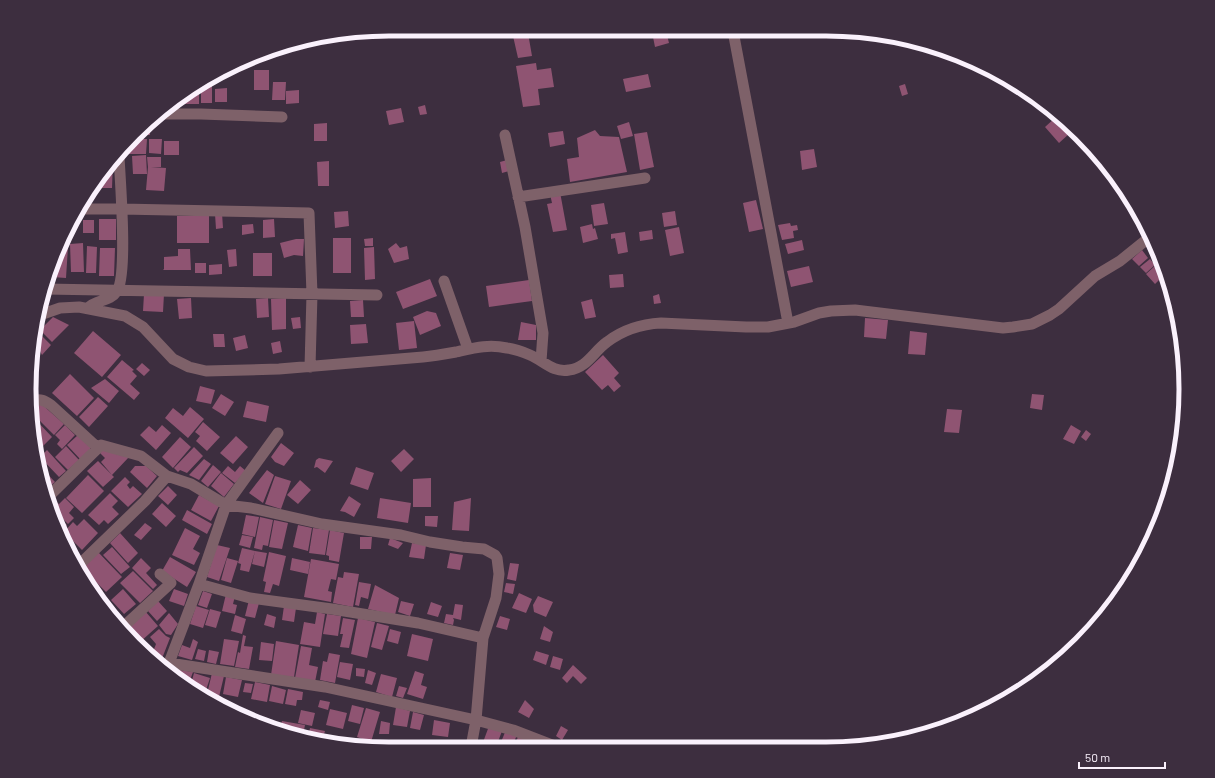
<svg xmlns="http://www.w3.org/2000/svg" width="1215" height="778" font-family="Barlow,sans-serif">
  <style>
    .building { fill: #8f5472 }
    .lines { fill: none; stroke-linecap: round; stroke-linejoin: round }
    .minor { stroke: #7e6169; stroke-width: 11 }
    .rim { fill: none; stroke: #faf1fc; stroke-width: 5 }
  </style>
  <rect width="100%" height="100%" fill="#3d2e3f"/>
  <path class="building" d="M655 31H666L669 43 655 47 652 32Z
    M528 33 532 56 518 58 513 36Z
    M536 63 537 70 551 68 554 87 538 89 540 105 523 107 516 66Z
    M232 69V74L219 75Z
    M254 70H269V90H254Z
    M648 74 651 87 626 92 623 79Z
    M212 78V103H201V84Z
    M273 82H286L285 100H272Z
    M905 84 908 94 902 96 899 86Z
    M227 88V102H215V89Z
    M190 89 199 90V104H183L184 95Z
    M299 90V103L286 104V91Z
    M425 105 427 114 420 115 418 107Z
    M401 108 404 122 389 125 386 111Z
    M1056 117 1070 133 1059 143 1045 127Z
    M629 122 633 136 621 139 617 126Z
    M327 123V141H314V124Z
    M150 126V135H141Z
    M595 130 600 136 619 137 627 172 570 182 567 159 579 157 577 138Z
    M563 131 565 144 550 147 548 133Z
    M647 132 654 167 640 170 634 134Z
    M136 139H147L146 154H128L129 146Z
    M149 139H162L161 154 149 153Z
    M164 141H179V155H164Z
    M814 149 817 167 802 170 800 151Z
    M146 155 147 174H133L132 156Z
    M147 157H161V167H151L166 168 164 191 146 190 148 167Z
    M507 160 509 171 502 173 500 162Z
    M113 161 112 188H99V178L104 170Z
    M329 161V186H318L317 162Z
    M560 192 567 230 553 232 547 204 552 203 550 194Z
    M756 200 763 229 749 232 743 203Z
    M604 203 608 224 594 226 591 205Z
    M348 211 349 226 335 228 334 212Z
    M675 211 677 225 664 227 662 213Z
    M222 213 223 228 216 229 215 214Z
    M177 216H209V243H177Z
    M99 219H116V240H99Z
    M274 219 275 237 263 238V220Z
    M83 220H94V233H83Z
    M790 223 791 226 797 225 798 230 793 231 794 238 782 240 778 225Z
    M253 224 254 233 242 235V225Z
    M592 224 593 229 595 228 598 239 583 243 580 227Z
    M679 227 684 253 670 256 665 230Z
    M652 230 653 239 640 241 639 232Z
    M625 232 628 252 618 254 615 238 611 239V234Z
    M333 238H351V273H333Z
    M373 238V246H365L364 239Z
    M296 239H304L303 256 294 255 284 258 280 243Z
    M802 240 804 250 788 254 785 244Z
    M83 243 84 272H71L70 244Z
    M396 243 400 248 407 246 409 259 394 263 388 249Z
    M63 246 68 247 66 278 52 277V265Z
    M87 246 97 247 96 273H86Z
    M374 247 375 279 365 280 364 248Z
    M100 248H115L114 276H99Z
    M178 249H190L191 270H163L164 269V257L178 256Z
    M236 249 237 266 229 267 227 250Z
    M1142 250 1148 258 1139 266 1132 259Z
    M253 253H272V276H253Z
    M1150 259 1155 265 1146 273 1140 267Z
    M195 263H206V273H195Z
    M222 264V274L209 275V265Z
    M1156 265 1164 275 1155 284 1146 274Z
    M809 266 813 282 791 287 787 271Z
    M623 274 624 287 610 288 609 275Z
    M430 279 437 296 403 309 396 292Z
    M529 280 532 301 489 307 486 286Z
    M144 294H164L163 312 143 311Z
    M659 294 661 303 654 304 653 296Z
    M191 298 192 318 179 319 177 299Z
    M268 298 269 317 257 318 256 299Z
    M286 298V329L272 330 271 299Z
    M592 299 596 317 585 319 581 302Z
    M363 300 364 317H351L350 301Z
    M427 311 436 313 441 326 420 335 413 317Z
    M53 317 69 325 52 342 40 330Z
    M300 317 301 328 293 329 291 318Z
    M865 318 888 320 886 339 864 337Z
    M414 321 417 348 399 350 396 323Z
    M521 322 536 325V340H518Z
    M366 324 368 343 351 344 350 325Z
    M93 331 121 355 102 377 74 353Z
    M910 331 927 333 925 355 908 354Z
    M38 332 51 345 42 355 40 351 33 348 36 335Z
    M213 334H224L225 347H214Z
    M245 335 248 348 236 351 233 338Z
    M280 341 282 352 273 354 271 343Z
    M33 350 40 353 35 370 30 368Z
    M603 355 619 373 614 378 621 386 614 392 608 385 602 390 585 372Z
    M122 360 134 370 132 371 137 376 130 384 140 393 134 400 107 377Z
    M142 363 150 370 144 376 136 369Z
    M70 374 94 398 77 416 52 393Z
    M105 379 119 391 109 403 91 388Z
    M200 386 215 390 211 404 196 401Z
    M221 394 234 402 225 416 212 408Z
    M1032 394 1044 395 1042 410 1030 408Z
    M98 397 108 406 89 427 79 417Z
    M38 401 64 424 54 435 35 416 34 406Z
    M247 401 269 406 266 422 243 417Z
    M190 407 204 419 188 438 165 418 173 408 183 416Z
    M947 409 962 410 959 433 944 432Z
    M35 419 52 437 38 451Z
    M203 422 220 437 207 451 196 441 200 436 195 432Z
    M65 425 75 435 62 449 57 444 60 440 55 435Z
    M162 425 171 433 156 450 140 435 149 426 156 432Z
    M1071 425 1081 431 1074 444 1063 439Z
    M1086 430 1091 434 1086 441 1081 437Z
    M78 435 91 448 80 459 67 445Z
    M236 436 248 447 233 464 220 453Z
    M180 437 191 447 173 468 162 457Z
    M281 443 294 453 284 466 275 462 271 457Z
    M66 446 79 460 68 470 55 457Z
    M194 447 203 456 187 473 180 470 178 472 174 468Z
    M104 448 129 457 112 475 101 462 105 458 100 453Z
    M404 449 414 459 401 472 391 461Z
    M47 450 66 471 59 477 40 457Z
    M319 458 333 461 325 473 317 467 314 468 316 460Z
    M204 459 211 464 199 480 189 475Z
    M98 461 114 477 103 487 87 471Z
    M213 465 221 472 208 487 201 481Z
    M40 466 55 482 46 490 41 482Z
    M135 466H146L157 476 147 488 130 472Z
    M228 466 235 472 240 466 246 471 235 483 222 473Z
    M356 467 374 473 368 490 350 484Z
    M267 470 274 475 263 503 249 493Z
    M221 473 234 484 224 497 211 486Z
    M88 475 104 491 82 513 66 498Z
    M275 476 291 481 281 509 265 504Z
    M125 477 130 482 127 485 130 489 133 486 142 494 128 507 111 491Z
    M431 478V507H413V479Z
    M300 480 311 490 298 504 287 495Z
    M168 486 177 495 168 505 158 496Z
    M110 493 118 501 112 507 119 514 108 524 104 520 99 525 88 515Z
    M199 495 219 506 211 521 191 510Z
    M349 496 361 504 354 517 345 512 340 511Z
    M65 498 74 507 69 513 74 518 68 524 53 509 51 505 55 501 59 504Z
    M380 498 411 503 408 523 377 518Z
    M471 498 469 531 452 530 454 502Z
    M162 503 176 516 166 527 152 514Z
    M187 510 212 524 207 534 182 520Z
    M56 515 67 525 63 529Z
    M246 515 259 517 255 537 242 534Z
    M425 516H438L437 527 425 526Z
    M260 517 273 520 268 546 263 545 262 550 254 548Z
    M84 519 98 533 82 550 64 532 73 522 77 526Z
    M274 520 288 523 282 549 269 547Z
    M145 523 152 528 141 540 134 535Z
    M298 525 312 528 308 551 293 547Z
    M185 528 200 536 193 549 200 553 194 565 172 555Z
    M313 528 329 530 325 555 309 553Z
    M330 530 344 533 339 562 329 560V556L326 555Z
    M120 533 138 553 128 563 110 543Z
    M242 535 253 537 250 548 239 545Z
    M360 537H372L371 549H360Z
    M390 538 403 543 398 549 388 545Z
    M69 543 78 552 75 556 72 550Z
    M412 543 426 545 424 559 409 557Z
    M217 545 230 548 219 581 207 577Z
    M112 547 130 567 121 574 103 555Z
    M242 548 255 551 249 572 240 570 241 564 238 563Z
    M255 551 267 553 264 567 252 564Z
    M98 552 122 577 106 592 82 568Z
    M269 552 286 556 279 586 273 584 270 593 264 592 266 582 263 581Z
    M450 553 463 555 460 570 447 568Z
    M170 557 196 572 187 587 162 571Z
    M141 558 151 568 146 573 157 585 153 589 132 568Z
    M227 558 238 561 231 583 221 580Z
    M292 558 310 562 308 574 290 570Z
    M311 559 339 564 336 580 331 579 328 591 332 592 331 602 304 597Z
    M510 563 519 564 516 581 507 579Z
    M133 571 153 591 140 603 120 583Z
    M82 572 103 591 97 598 90 589Z
    M344 572 359 574 353 607 333 603 338 577 343 578Z
    M359 582 371 584 368 599 361 597 359 606 355 605Z
    M506 583 515 584 513 594 504 592Z
    M375 585 399 598 395 615 368 609Z
    M123 589 136 604 124 614 111 600Z
    M174 589 188 594 184 606 169 601Z
    M203 591 212 594 207 608 198 605Z
    M519 593 532 599 526 613 512 608Z
    M226 594 235 596 233 604 237 605 235 614 222 611Z
    M538 596 553 602 546 617 534 612 533 605Z
    M249 600 259 603 255 618 245 616Z
    M106 601 122 617 118 621 103 604Z
    M158 601 167 611 157 621 148 611Z
    M401 601 414 604 410 616 398 612Z
    M431 602 442 606 438 617 427 614Z
    M455 604 463 605 461 620 453 618 454 620 453 625 444 623 446 614 453 615Z
    M196 606 209 610 203 628 190 624Z
    M284 606 296 608 294 622 282 620Z
    M210 609 221 612 216 628 205 625Z
    M145 611 158 626 140 642 127 627Z
    M317 612 325 614 320 647 300 644 304 622 315 624Z
    M169 613 178 624 171 635 166 634 159 625Z
    M267 614 276 617 274 628 264 625Z
    M327 614 341 616 338 636 323 634Z
    M235 615 246 619 242 634 231 631Z
    M500 616 510 619 507 630 496 627Z
    M343 618 355 620 349 648 340 647 343 634H340Z
    M358 618 375 622 367 658 351 654Z
    M377 623 389 626 382 650 371 647Z
    M544 626 553 632 550 642 540 639Z
    M159 629 166 636 170 638 161 661 151 657 156 644 150 637Z
    M390 629 401 632 398 644 387 641Z
    M412 634 433 639 428 661 407 656Z
    M243 635 246 636 244 646 253 647 249 669 235 667 238 652 240 653Z
    M193 639 198 642 192 660 178 656 182 645 190 648Z
    M224 639 239 641 234 666 220 664Z
    M276 641 299 645 294 677 271 675Z
    M261 642 274 644 272 661 259 660Z
    M301 646 312 648 309 665 318 667 315 682 295 678Z
    M198 649 206 651 204 661 195 659Z
    M209 650 219 652 216 664 207 662Z
    M536 651 549 655 546 665 533 660Z
    M329 653 340 655 335 683 320 680 323 661 327 662Z
    M553 656 563 659 560 670 550 667Z
    M340 662 353 664 350 680 337 677Z
    M573 665 587 678 581 684 573 676 567 683 562 678Z
    M356 668 365 669 364 677 356 676Z
    M174 669 193 672 189 683 173 673Z
    M368 670 376 673 372 685 365 683Z
    M415 671 424 674 421 685 427 687 423 699 407 694Z
    M194 673 210 678 205 693 191 684Z
    M212 673 224 676 218 701 207 694Z
    M381 674 397 678 392 697 376 692Z
    M226 677 242 680 238 697 223 694Z
    M255 682 270 685 267 702 251 699Z
    M245 683 253 684 251 693 243 692Z
    M272 686 286 690 283 704 269 701Z
    M399 686 407 688 403 698 396 696Z
    M288 689 303 692 302 700H297L296 706 285 704Z
    M320 700 330 702 328 710 318 707Z
    M525 700 534 709 529 718 518 712Z
    M352 705 364 708 360 724 348 721Z
    M396 707 410 711 407 727 393 725Z
    M366 708 380 712 371 742 357 737Z
    M330 709 347 713 343 729 326 725Z
    M301 710 315 713 312 726 298 723Z
    M413 712 424 715 420 730 410 728Z
    M245 715 279 724 277 729 251 722 245 718Z
    M434 720 450 723 448 737 432 735Z
    M282 721 305 725 303 735 280 729Z
    M381 721 390 723 389 734H379Z
    M489 726 502 731 496 747H486L482 745Z
    M561 726 568 730 562 740 556 736Z
    M310 728 325 731 322 741 308 737Z
    M506 730 517 735 512 746 501 742Z
    M327 735 339 738 337 745 325 741Z
    M518 737 534 742 532 747H522L515 744Z
    M343 738 356 743 355 746H341Z
    M585 740 601 747H582Z
    M361 742 373 746H359Z"/>
  <g class="lines">
    <path class="minor" d="M733 31 788 323
      M163 114H201L282 117
      M505 135 525 227 543 333 541 361
      M518 197 645 178
      M82 209H121L309 213 312 294 310 367
      M444 281 468 349
      M45 289 377 295
      M88 308C96 299 110 302 117 291 128 275 120 179 119 156
      M40 315 60 308 79 307 125 316 143 327 173 359 189 367 206 371 279 369 423 357C434 356 445 354 456 352 474 348 488 344 507 348 515 349 523 352 530 355 544 361 553 373 569 370 587 368 594 351 607 342 624 329 642 324 661 323L746 327H768L794 322 819 313 831 311 855 310 1003 328 1013 327 1032 324 1050 315 1059 309 1095 276 1120 261 1151 236
      M33 401C40 398 45 401 51 405L98 448 101 445 141 456 167 476 191 484 226 505 251 508 322 524 401 535 430 542 462 547 484 549 495 555 497 558 499 574 496 598 483 638 476 720 471 747
      M278 433 226 505 199 584 250 598 332 609 418 623 483 638
      M48 497 98 448
      M79 565 145 501 167 476
      M123 627 171 583 160 574
      M169 663 199 584
      M167 669 169 663 325 687 476 720 513 730 557 747"/>
  </g>
  <path d="M0 0H1215V778H0ZM389 36H826A353 353 0 0 1 1179 389V389A353 353 0 0 1 826 742H389A353 353 0 0 1 36 389V389A353 353 0 0 1 389 36Z" fill="#3d2e3f" fill-rule="evenodd"/>
  <path class="rim" d="M389 36H826A353 353 0 0 1 1179 389V389A353 353 0 0 1 826 742H389A353 353 0 0 1 36 389V389A353 353 0 0 1 389 36Z"/>
  <path d="M1079 762v6h86v-6" fill="none" stroke="#faf1fc" stroke-width="2"/>
  <text x="1085" y="762" font-size="12" fill="#faf1fc" stroke="#3d2e3f" stroke-width="3" paint-order="stroke">50 m</text>
</svg>
